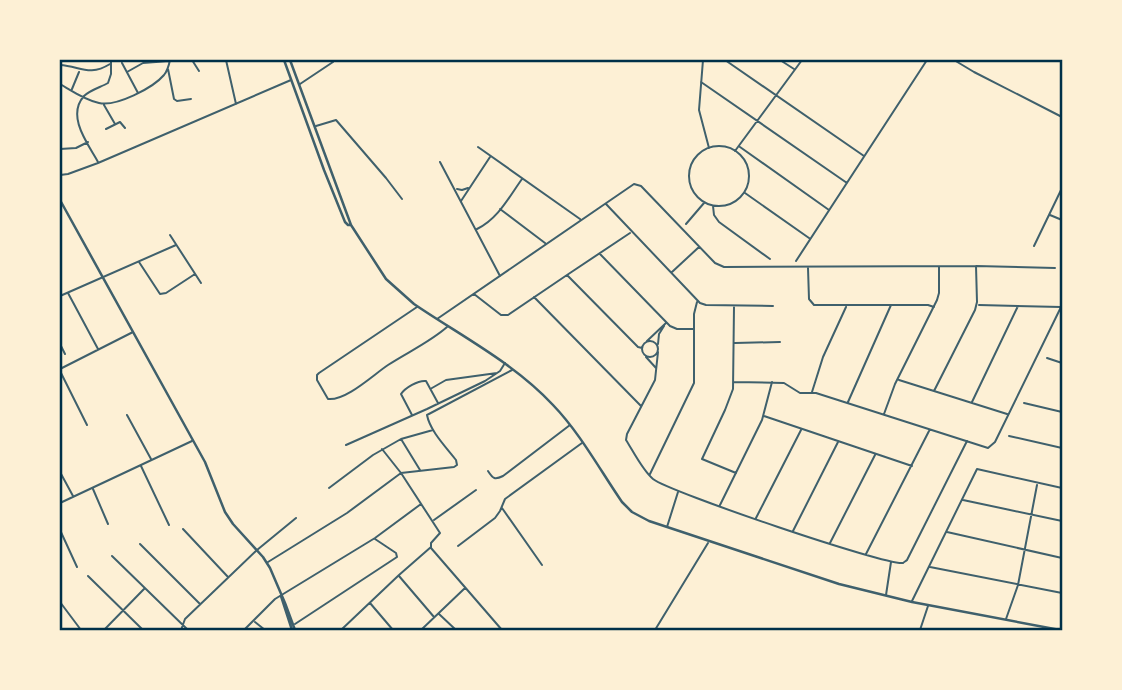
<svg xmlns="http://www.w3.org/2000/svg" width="1122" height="690" font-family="Jost,sans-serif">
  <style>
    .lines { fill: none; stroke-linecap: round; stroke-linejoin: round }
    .minor { stroke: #3f606c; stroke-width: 2 }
    .tertiary { stroke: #3f606c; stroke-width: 2.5 }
    .neatline { fill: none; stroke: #003049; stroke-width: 2.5 }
  </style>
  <rect width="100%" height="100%" fill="#fdf0d5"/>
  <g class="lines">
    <path class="minor" d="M192 60 199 71
      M226 60 236 104
      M703 60 699 110 709 148
      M725 60 864 156
      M780 60 794 69
      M954 60 974 72 1062 117
      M122 63 138 93
      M60 65C80 66 89 77 110 64
      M168 69 174 99 177 101 191 99
      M127 72 143 63 169 61
      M701 82 847 183
      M60 84C72 91 85 100 99 103 116 107 153 88 164 75 168 70 169 65 170 60
      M300 84 333 62
      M72 89 79 72
      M104 105 115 124
      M316 126 336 120 386 178 402 199
      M106 129 120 122 125 128
      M689 176a30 30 0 1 1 60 0a30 30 0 1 1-60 0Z
      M478 147 580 219
      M740 147 829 210
      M60 149 76 148 88 142
      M735 151 802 60
      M98 162C88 144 66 116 84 96 90 90 101 87 108 83L111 74V60
      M440 162 500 276
      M60 175 68 174 98 163 291 80
      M457 189 462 190 468 188
      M745 193 809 238
      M461 201 490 157
      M606 204 700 303 706 305 773 306
      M713 206 714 215 719 222 770 259
      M500 209 545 243
      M1050 215 1062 220
      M686 224 704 203
      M477 229C498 219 509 197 522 179
      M630 233 567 275 638 347 642 348
      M170 235 201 283
      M1034 246 1062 188
      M600 254 670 326 677 329H693
      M796 261 927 60
      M139 262 160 294 166 293 195 274
      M808 268 809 299 814 305H928L934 307
      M672 272 699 247
      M68 293 98 349
      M474 294 501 315H508L567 275
      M60 296 176 245
      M534 297 641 406
      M979 305 1061 307
      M417 307 319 373 317 375V380L328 399C346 401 373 375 388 365 408 352 430 342 447 327
      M734 307 733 389 725 410 702 459 736 473
      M437 319 634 184 641 186 715 263 724 267 976 266 1055 268
      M1061 325H1062
      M642 349a8 8 0 1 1 16 0a8 8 0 1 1-16 0Z
      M647 341 666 323
      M735 343 780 342
      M60 344 65 354
      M658 344 659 334 664 326
      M658 352 655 380 627 434 626 440C633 451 643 471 653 479 669 492 887 566 903 563 904 562 906 561 907 560L967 441
      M646 357 656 368
      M1047 358 1062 363
      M60 369 133 332
      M60 371 87 425
      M899 380 1007 414
      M734 382 784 383 800 393H816L988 448 995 442 1062 305
      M432 388 446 380 497 373
      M934 391 975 310 977 302 976 266
      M812 392 823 357 846 307
      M848 402 891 305
      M972 402 1018 306
      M1024 403 1062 412
      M884 414 895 384 937 300 939 293V267
      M127 415 151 459
      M412 415 401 394C405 388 418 380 426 381L438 403
      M764 416 912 466
      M1009 436 1062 448
      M401 439 420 470
      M346 445 427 409 485 381 500 371 505 363
      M141 466 169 525
      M488 471C493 479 495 480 503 476L570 425
      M60 472 73 496
      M650 474 694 383V314L697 302
      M329 488 373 455 401 439 433 430
      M93 489 108 524
      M963 500 1062 521
      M60 503 192 441
      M720 505 762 420 772 382
      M502 508 542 565
      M756 518 801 430
      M434 520 476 490
      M667 527 678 492
      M183 529 228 577
      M60 530 77 567
      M793 531 838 442
      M947 532 1062 558
      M830 543 875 455
      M140 544 200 604
      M458 546 495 518 500 511 505 499 582 443
      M431 548 502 630
      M866 554 929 431
      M112 556 188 630
      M268 562 347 513 401 473 454 467 457 465 456 460C446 447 430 431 427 415L512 370
      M930 567 1062 593
      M88 576 143 630
      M399 576 434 617
      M886 595 891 562
      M912 601 977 469 1062 488
      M60 602 81 630
      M370 603 393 630
      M439 614 456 630
      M1006 619 1018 585 1037 485
      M255 622 265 630
      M295 624 397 557 396 553 375 539
      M104 630 144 589
      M181 630 185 619 257 550 296 518
      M244 630 275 599 375 538 421 504
      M341 630 399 575 431 547V543L440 533 401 473 382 449
      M421 630 465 588
      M655 630 708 543
      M920 630 928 606"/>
    <path class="tertiary" d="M284 60 324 170 345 222 348 225H351
      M290 60 351 225 386 279 414 304C461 336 514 363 553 405 580 433 600 470 622 502L632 512 649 521 839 584 912 602 1060 630
      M60 200 205 462 225 512 233 524 263 557 270 568 285 603 295 630
      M281 596 292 630"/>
  </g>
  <rect width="1122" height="690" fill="none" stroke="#fdf0d5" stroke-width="122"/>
  <rect x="61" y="61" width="1000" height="568" class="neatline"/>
</svg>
